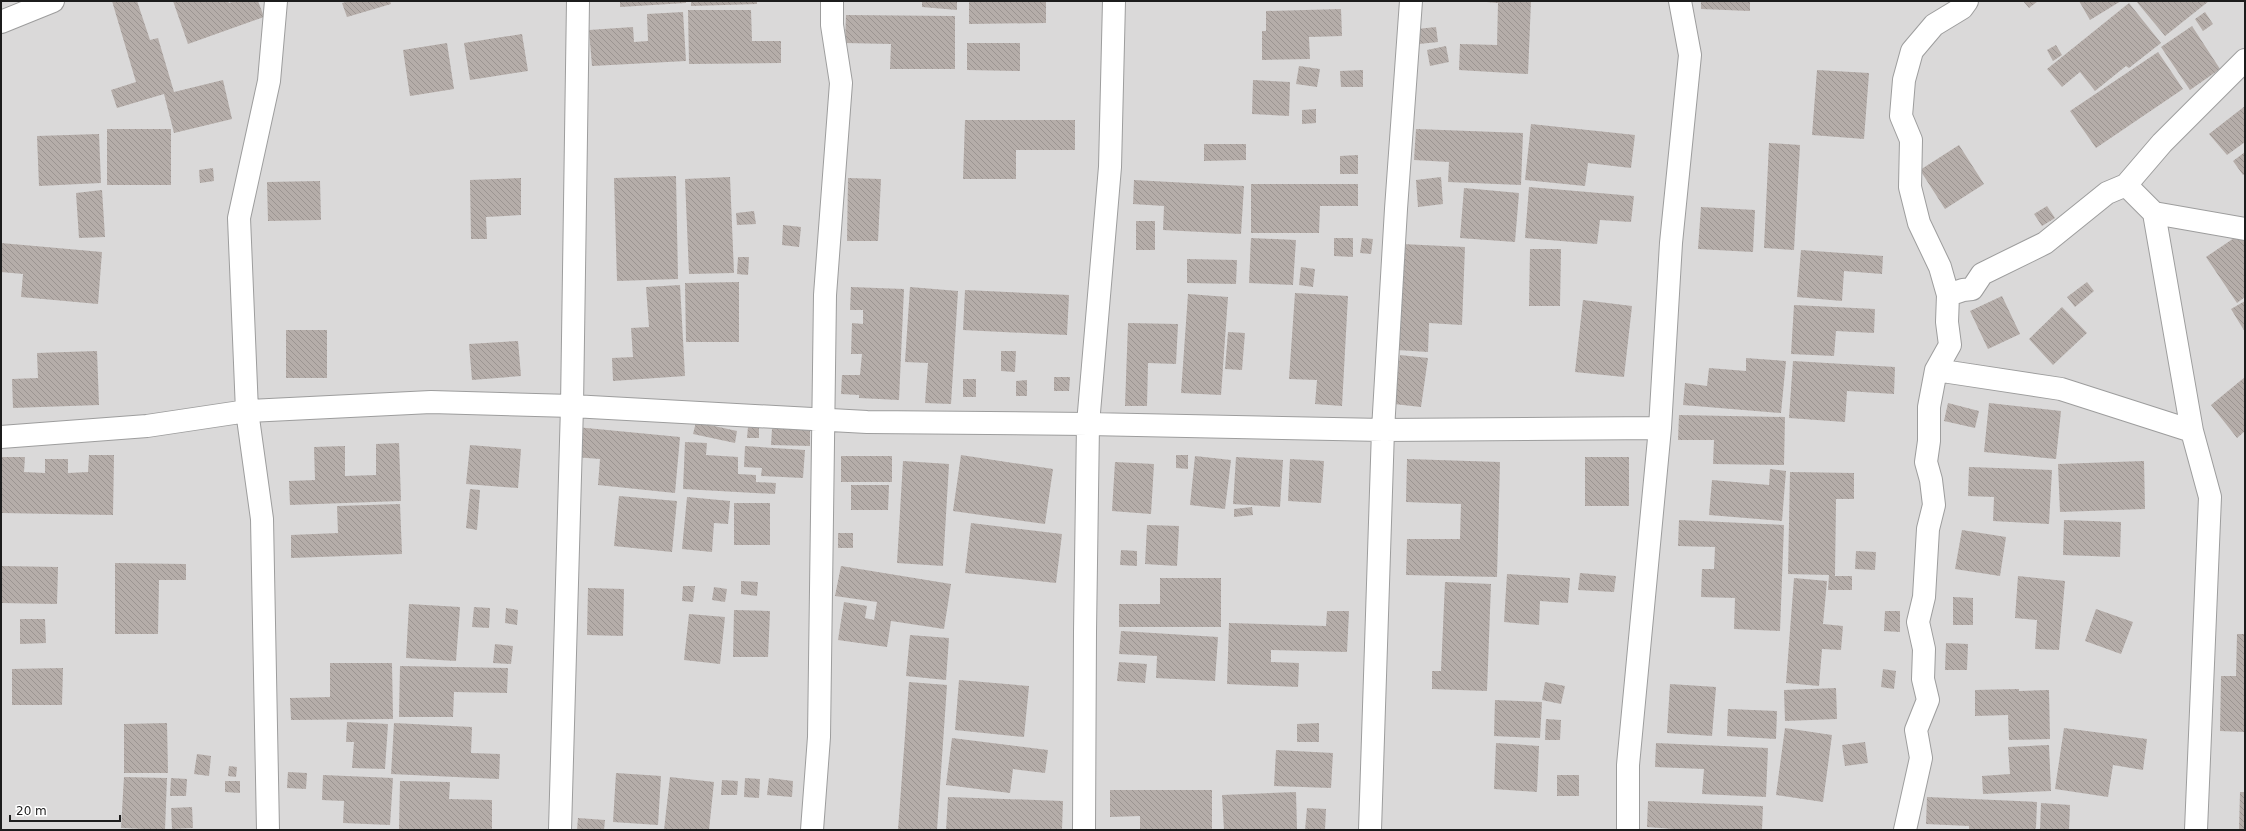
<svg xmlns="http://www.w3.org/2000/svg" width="2246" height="831" font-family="'DejaVu Sans',sans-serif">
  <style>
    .residential { fill: #dad9d9 }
    .building { fill: url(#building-back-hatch) }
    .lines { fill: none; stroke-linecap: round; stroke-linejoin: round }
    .minor-casing { stroke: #9d9d9d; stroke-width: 24 }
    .minor { stroke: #fff; stroke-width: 22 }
  </style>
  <defs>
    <pattern id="building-back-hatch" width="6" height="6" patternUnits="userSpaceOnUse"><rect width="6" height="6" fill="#b5ada9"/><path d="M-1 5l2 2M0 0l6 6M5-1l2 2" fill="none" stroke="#9b9491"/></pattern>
  </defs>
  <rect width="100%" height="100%" fill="#ece8e3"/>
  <path class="residential" d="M1 1H2245V830H1Z"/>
  <path class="building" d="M112 1H137L150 40 158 38 174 92 223 80 232 119 174 133 164 94 117 108 111 90 136 82Z
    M173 1H228L229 3 235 1H258L264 17 188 44Z
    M350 1H390L391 4 347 17 342 3Z
    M620 1H686V3L620 7Z
    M691 1H757V4L691 6Z
    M922 1H957V10L922 7Z
    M969 1H1046V23L969 24Z
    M1475 1H1531L1528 74 1459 70 1460 44 1497 45 1498 3Z
    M1701 1H1750V11L1701 9Z
    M2023 1H2038L2029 8Z
    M2079 1H2121L2090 20Z
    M2136 1H2209L2165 36Z
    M2129 3 2161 43 2129 68 2126 66 2095 91 2080 72 2062 87 2047 69Z
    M1341 9 1342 36 1309 37 1310 59 1262 60V31H1266V11Z
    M688 10H751L752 41H781V63L689 64Z
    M683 12 686 61 592 66 589 30 633 27 634 42 648 41 647 14Z
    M2205 12 2213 24 2203 31 2195 19Z
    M846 15 955 16V69H890L891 44 845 43Z
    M2192 26 2220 69 2190 90 2161 47Z
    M1436 27 1438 42 1419 44 1417 29Z
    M522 34 528 71 470 80 464 43Z
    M447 43 454 89 410 96 403 50Z
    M967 43H1020V71L967 70Z
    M2056 45 2062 55 2053 61 2047 50Z
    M1446 46 1449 62 1430 66 1427 50Z
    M2158 52 2183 89 2096 148 2070 111Z
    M1299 66 1320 69 1317 87 1296 84Z
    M1363 70V87H1341L1340 71Z
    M1817 70 1869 73 1864 139 1812 135Z
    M1253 80 1290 82 1289 116 1252 114Z
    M2245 106V142L2227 155 2209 134Z
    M1316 109V123L1302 124V110Z
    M965 120H1075V150H1016V179H963Z
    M1531 124 1635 135 1631 168 1588 163 1585 186 1525 180Z
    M107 129H171V185H107Z
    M1416 129 1523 133 1521 185 1448 182 1449 162 1414 160Z
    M99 134 101 183 39 186 37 136Z
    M1769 143 1800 145 1794 250 1764 248Z
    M1204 144H1246V160L1204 161Z
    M1959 145 1984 184 1945 209 1920 170Z
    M2245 152V174L2243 175 2233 161Z
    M1358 155V174H1340V156Z
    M213 168 214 181 200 183 199 170Z
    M676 176 678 279 617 281 614 178Z
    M730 177 734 273 689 274 685 179Z
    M1441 177 1443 204 1418 207 1416 180Z
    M521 178V215L486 217 487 239H471L470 180Z
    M848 178 881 179 878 241H847Z
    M1134 180 1244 186 1241 234 1163 230 1164 206 1133 204Z
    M320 181 321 220 268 221 267 182Z
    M1251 184H1358V206H1320L1319 233H1251Z
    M1529 187 1634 196 1631 222 1600 220 1597 244 1525 238Z
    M1464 188 1519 193 1515 242 1460 238Z
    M102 190 105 237 79 238 76 193Z
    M2047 206 2055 218 2042 226 2034 214Z
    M1701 207 1755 210 1753 252 1698 249Z
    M754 211 756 224 737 225 736 213Z
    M1136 221H1155V250H1136Z
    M783 225 801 227 799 247 782 245Z
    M2243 232 2245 235V297L2237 303 2206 257Z
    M1251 238 1296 240 1293 285 1249 283Z
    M1334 238H1353V257L1334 256Z
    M1362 238 1373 239 1371 254 1360 253Z
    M1 243 102 252 98 304 21 297 23 274 1 272Z
    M1402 244 1465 247 1462 325 1429 323 1428 352 1397 350Z
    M1530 249H1561L1560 306H1529Z
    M1801 250 1883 256 1882 274 1844 271 1842 301 1797 297Z
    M738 257H749L748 275 737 274Z
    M1187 259 1237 260 1236 284 1187 283Z
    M1301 267 1315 269 1313 287 1299 285Z
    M739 282V342H686L685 283Z
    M2087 282 2094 291 2075 307 2067 297Z
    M680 285 685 376 613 381 612 358 633 357 631 328 649 327 646 287Z
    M851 287 904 289 899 400 859 398V395L841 394 842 375H860L862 354H851L852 323 863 324V310H850Z
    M910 287 958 291 951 404 925 403 928 363 905 362Z
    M965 290 1069 295 1067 335 963 330Z
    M1295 293 1348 296 1342 406 1315 404 1317 380 1289 379Z
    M1188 294 1228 297 1221 395 1181 393Z
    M2002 296 2020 334 1988 349 1970 311Z
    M1583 300 1632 306 1624 377 1575 372Z
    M2245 301V332L2231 309Z
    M1794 305 1875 309 1874 333 1836 331 1834 356 1791 354Z
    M2062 307 2087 333 2053 365 2029 339Z
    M1128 323 1178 324 1176 364 1148 363 1147 406H1125Z
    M286 330H327V378H286Z
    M1228 332 1245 333 1242 370 1225 369Z
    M518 341 521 376 472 380 469 344Z
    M97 351 99 405 13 408 12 379 38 378 37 353Z
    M1001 351H1016L1015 372 1001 371Z
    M1400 355 1428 358 1421 407 1394 404Z
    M1746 358 1786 361 1781 413 1683 405 1685 383 1707 386 1709 368 1746 371Z
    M1793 361 1895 367 1894 394 1847 391 1845 422 1789 418Z
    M1054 377H1070L1069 391H1054Z
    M2245 377V431L2237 438 2211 405Z
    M963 379H976V397H963Z
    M1027 380V396H1016V381Z
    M1948 403 1979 411 1975 428 1944 421Z
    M1989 403 2061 411 2056 459 1984 452Z
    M1679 415 1785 417 1784 465 1713 464 1714 440H1678Z
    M696 422 737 431 735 443 693 434Z
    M576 427 680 437 675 493 598 485 600 459 574 457Z
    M748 427 759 428V438H747Z
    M772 429H810V446L771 445Z
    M685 442 707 443 706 455 738 457V474L756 475V482L776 483 775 494 683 489Z
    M399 443 401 501 290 505 289 481 315 480 314 447 345 446V476L376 475V444Z
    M470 445 521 449 518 488 466 484Z
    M745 446 805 450 803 478 761 476 762 468 744 467Z
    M89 455H114L113 515 1 513V457H25L24 472 45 473V459H68V473L88 472Z
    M961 455 1053 469 1045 524 953 511Z
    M1176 455H1188V469L1176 468Z
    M841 456H892V482H841Z
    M1195 456 1231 460 1225 509 1190 505Z
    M1236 457 1283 460 1280 507 1233 504Z
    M1585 457H1629V506H1585Z
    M1290 459 1324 461 1321 503 1288 501Z
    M1407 459 1500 462 1497 577 1406 575 1407 539H1460L1461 504 1406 502Z
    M903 461 949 464 943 566 897 563Z
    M2144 461 2145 509 2060 512 2058 464Z
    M1115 462 1154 464 1151 514 1112 511Z
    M1969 467 2052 470 2049 524 1993 521 1994 497 1968 496Z
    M1770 469 1786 471 1782 521 1709 515 1712 480 1769 485Z
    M1790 472 1854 473V499H1836L1835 576H1852V590H1828L1829 575 1788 574Z
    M851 485H889L888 510H851Z
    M470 489 480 490 477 530 466 528Z
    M619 496 677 501 672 552 614 546Z
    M687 497 730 501 728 524 714 523 712 552 682 549Z
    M734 503H770V545H734Z
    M400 504 402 554 291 558V535L338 533 337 506Z
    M1252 507 1253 515 1234 517V509Z
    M1679 520 1784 525 1780 631 1734 629 1735 598 1701 597 1702 569H1714L1715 547 1678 546Z
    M2064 520 2121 522 2120 557 2063 555Z
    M971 523 1062 534 1056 583 965 573Z
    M1147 525 1179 526 1177 566 1145 564Z
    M1962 530 2006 537 2000 576 1955 569Z
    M838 533H853V548H838Z
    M1121 550 1137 551V566L1120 565Z
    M1856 551 1876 552 1875 570 1855 569Z
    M115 563 186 564V580H159L158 634H115Z
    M1 566 58 567 57 604 1 603Z
    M841 566 951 584 944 629 891 621 887 647 838 640 844 602 867 606 865 618 874 620 877 602 835 596Z
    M1580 573 1616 576 1614 592 1578 590Z
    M1507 574 1570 578 1568 603 1540 601 1539 625 1504 622Z
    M2018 576 2065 581 2059 650 2035 649 2037 620 2015 618Z
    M1160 578H1221V627H1119V604H1160Z
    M1794 578 1827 581 1823 624 1843 626 1841 650 1822 649 1819 686 1786 683Z
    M741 581 758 582 757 596 741 594Z
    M1445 582 1491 584 1487 691 1432 689V671H1441Z
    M683 586H695L693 602 682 601Z
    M714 587 727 589 725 602 712 600Z
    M588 588 624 589 623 636 587 635Z
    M1953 597 1973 598V625H1953Z
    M409 604 460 607 456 661 406 658Z
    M474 607 490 608 489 628 472 627Z
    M506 608 518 610 517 625 505 623Z
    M2096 609 2133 622 2121 654 2085 641Z
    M734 610 770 611 768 657H733Z
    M1327 611H1349L1347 652 1271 650V662L1299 663 1298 687 1227 684 1229 623 1326 626Z
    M1885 611H1900V632L1884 631Z
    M689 614 725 617 720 664 684 660Z
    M20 619H45L46 643 20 644Z
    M1121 631 1218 637 1215 681 1156 678 1157 656 1119 654Z
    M2237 634H2245V732L2220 731 2221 676H2236Z
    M910 635 949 638 946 680 906 676Z
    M1946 643 1968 644 1967 670H1945Z
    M495 644 513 646 511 664 493 663Z
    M1119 662 1147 664 1145 683 1117 681Z
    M330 663H392L393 719 291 720 290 698 330 697Z
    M400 666 508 668 507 693 454 692 453 717H399Z
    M63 668 62 705H12V669Z
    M1883 669 1896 671 1894 689 1881 687Z
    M959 680 1029 686 1024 737 955 730Z
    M909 682 947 685 937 830H898Z
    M1545 682 1565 686 1561 704 1542 700Z
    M1670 684 1716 687 1712 736 1667 733Z
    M1836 688 1837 719 1785 721 1784 690Z
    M2019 689V691L2049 690 2050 739 2009 740 2008 715 1975 716V690Z
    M1495 700 1542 702 1540 738 1494 736Z
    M1728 709 1777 711 1776 739 1727 736Z
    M1546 719 1561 720 1560 740H1545Z
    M347 722 388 724 385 769 352 768 354 742H346Z
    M167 723 168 773H124V724Z
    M394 723 472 727 471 753 500 754 499 779 391 774Z
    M1319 723V742H1297V724Z
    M1785 728 1832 735 1823 802 1776 795Z
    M2064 728 2147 739 2143 770 2113 765 2108 797 2055 789Z
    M952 738 1048 750 1045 773 1013 769 1010 793 946 785Z
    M1865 742 1868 763 1845 766 1842 745Z
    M1496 743 1539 746 1537 792 1494 789Z
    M1656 743 1768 748 1766 797 1702 794 1704 769 1655 767Z
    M2049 745 2051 791 1983 794 1982 776 2010 774 2008 747Z
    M1276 750 1333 753 1331 788 1274 786Z
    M197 754 211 756 209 776 194 774Z
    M229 766 237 767 236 777 228 776Z
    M288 772 307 773 306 789 287 788Z
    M616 773 661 776 658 825 613 822Z
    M323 775 393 778 390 825 343 823 344 801 322 800Z
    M1557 775H1579V796H1557Z
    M124 777 167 778 165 830 121 828Z
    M670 777 714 782 709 830H664Z
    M171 778 187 779 186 796H170Z
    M745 778 760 779 759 798 744 797Z
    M769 778 793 781 792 797 767 795Z
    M722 780 738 781 737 795H721Z
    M225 781H240V793L225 792Z
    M400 781 450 782 449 799 492 800V830H399Z
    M1110 790H1212V830H1140V816L1110 817Z
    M1296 792 1297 830H1224L1222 795Z
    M2240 792H2245V830H2239Z
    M948 797 1063 801 1062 830H946Z
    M1927 797 2037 802 2036 828 2034 830H1969V826L1926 824Z
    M1648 801 1763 806 1762 830H1686L1647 827Z
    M2041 803 2070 805 2069 830H2040Z
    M192 807 193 828 172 829 171 808Z
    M1307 808 1326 809 1325 830H1305Z
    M578 818 605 820 604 830H577Z"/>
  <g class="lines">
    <g class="minor-casing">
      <path id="minor" d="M1 22 53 1
        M2126 185 2154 213 2245 229
        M2154 213 2192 431
        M1948 295 1963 290 1972 289 1982 274 2045 243 2107 193 2126 185 2162 143 2245 60
        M1936 370 2061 389 2192 431 2210 497 2196 830
        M1 437 147 426 247 411 431 402 572 406 867 422 1088 424 1383 430 1660 428
        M268 830 262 519 247 411 239 218 269 81 276 1
        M560 830 572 406 578 1
        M812 830 819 737 825 295 841 83 832 25V1
        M1084 830 1085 632 1088 424 1110 167 1114 1
        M1370 830 1383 430 1396 209 1411 1
        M1628 830V765L1660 428 1671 243 1690 55 1680 1
        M1905 830 1921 758 1916 730 1928 700 1923 679 1924 649 1918 622 1924 597 1928 529 1934 505 1931 480 1926 462 1929 441V407L1936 370 1950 345 1947 322 1948 295 1940 267 1919 223 1910 187 1911 140 1901 116 1904 80 1912 51 1934 25 1962 8 1967 1"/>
    </g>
    <use href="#minor" class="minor"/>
  </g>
  <rect width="2246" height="831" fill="none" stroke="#1c1c1c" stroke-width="4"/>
  <path d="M10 815v6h110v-6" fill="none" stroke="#1c1c1c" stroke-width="2"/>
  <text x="16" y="815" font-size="12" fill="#1c1c1c" stroke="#ffffff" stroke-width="3" paint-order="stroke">20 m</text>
</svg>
